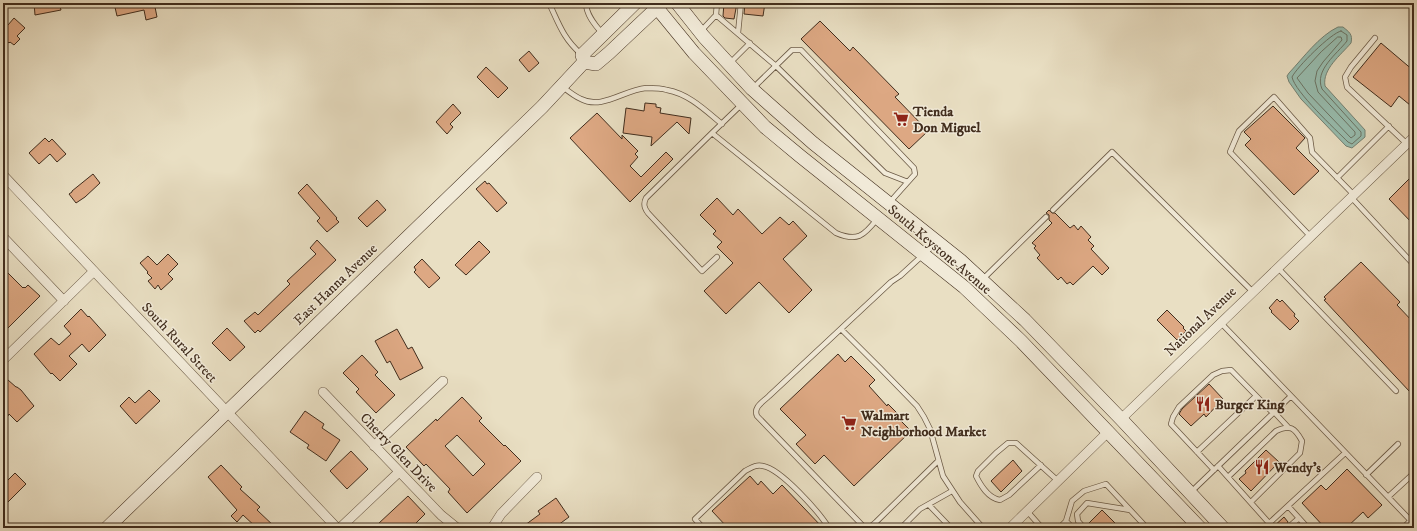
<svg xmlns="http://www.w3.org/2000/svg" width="1417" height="531" font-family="'IM FELL DW Pica',serif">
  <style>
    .water { fill: #98bdaf; stroke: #758375 }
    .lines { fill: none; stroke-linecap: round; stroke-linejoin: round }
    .shore { stroke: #6c7566; stroke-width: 1 }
    .building { fill: #dda883; stroke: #412d1d; fill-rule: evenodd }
    .lane-casing { stroke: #6b5a46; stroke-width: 6 }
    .street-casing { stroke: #6b5a46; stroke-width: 10 }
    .secondary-casing { stroke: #412d1d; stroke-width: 14 }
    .lane { stroke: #f1ead8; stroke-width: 4.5 }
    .street { stroke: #f1ead8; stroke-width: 9 }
    .secondary { stroke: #f1ead8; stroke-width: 13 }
    .labels { text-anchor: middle; stroke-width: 3; stroke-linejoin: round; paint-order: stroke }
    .poi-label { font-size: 14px; font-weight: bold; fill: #412d1d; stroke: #f1ead8; text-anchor: start }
    .street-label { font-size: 14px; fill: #412d1d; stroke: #f1ead8 }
  </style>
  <rect width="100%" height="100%" fill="#e9dfc3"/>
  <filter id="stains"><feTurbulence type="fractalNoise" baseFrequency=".005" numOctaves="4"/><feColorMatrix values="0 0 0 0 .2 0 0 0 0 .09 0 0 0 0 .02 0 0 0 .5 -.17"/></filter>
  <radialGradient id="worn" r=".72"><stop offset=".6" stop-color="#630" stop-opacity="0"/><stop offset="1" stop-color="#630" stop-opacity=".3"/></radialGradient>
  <path class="water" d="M1338 27H1343C1349 32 1353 34 1351 43 1341 55 1322 69 1325 86L1365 130V137L1352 148 1346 146 1301 99 1289 82 1287 76 1289 73C1304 57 1319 36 1338 27Z"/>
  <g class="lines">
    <path class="shore" d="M1341 31 1347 35V41C1337 54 1314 70 1322 89L1361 132V136L1352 144 1348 142C1335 129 1295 92 1292 77 1297 67 1331 33 1341 31Z
      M1338 37H1341L1342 40 1323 62 1317 71 1315 81 1318 92 1355 132V135L1351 138 1308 93 1297 78 1321 52Z"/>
  </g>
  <path class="building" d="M34 3H59L61 10 35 15Z
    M114 3H159L160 6 155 7 157 17 146 20 144 10 117 16Z
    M724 3H737L734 19 725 18 723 16Z
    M745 3H765L763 16 744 14Z
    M14 18 25 28 17 36 20 39 14 45 10 42 9 43 3 38V20L8 25Z
    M820 21 850 51 853 47 899 94 895 97 928 131 909 149 801 39Z
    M1381 43 1414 71V100L1410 105 1399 96 1391 107 1353 77Z
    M529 51 539 63 529 72 519 60Z
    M486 67 508 88 498 98 477 77Z
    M645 103 656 104V107L661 108 660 113 691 118 689 134 677 122 651 146 652 137 623 133 626 108 644 111Z
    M453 104 461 113 450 124 453 127 447 134 436 122Z
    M1273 106 1305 138 1296 148 1319 171 1294 195 1245 145 1251 139 1244 132Z
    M597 113 622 139V135L638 151 635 154 638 157 630 166 641 177 666 152 673 159 630 202 570 138Z
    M45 138 49 142 52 139 66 154 57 162 50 154 39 164 29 153Z
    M93 174 100 183 85 197 76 203 69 194 72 192V191Z
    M1414 174V225L1389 199Z
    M485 181 487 184 489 183 507 203 497 212 476 189Z
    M307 184 337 218 336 219 339 222 327 232 317 221 320 218 298 193Z
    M717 198 733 215 738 209 762 234 780 217 789 225 793 221 807 236 783 259 812 290 789 313 759 282 726 314 704 291 733 263 717 247 722 242 713 234 716 231 700 215Z
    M377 200 386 210 367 227 358 218Z
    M1049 210 1052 213H1055L1070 228 1074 225 1078 230 1081 226 1091 237 1088 240 1094 246 1091 249 1109 268 1102 275 1093 266 1073 285 1070 282 1067 284 1061 277 1058 280 1037 258 1040 255 1034 248 1036 246 1032 243 1052 223 1049 220V215L1046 213Z
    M317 240 336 260 260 332 258 330 255 333 244 321 255 312 258 315 290 284 287 281 316 254 310 248Z
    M479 241 490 252 466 275 455 265Z
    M168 254 178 264 168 274 173 279 161 290 158 285 155 289 148 281 152 278 147 273 148 272 140 263 148 256 157 265Z
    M422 259 440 278 429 288 414 272 416 270 414 267Z
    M1361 262 1400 302 1397 305 1414 323V388L1410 392 1324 300 1326 299 1324 297Z
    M3 268 23 288 24 287 25 288 28 285 40 296 3 333Z
    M1277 299 1280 302 1282 300 1295 314 1294 316 1299 321 1290 330 1271 312 1272 311 1269 308Z
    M81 309 88 317 89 316 106 335 89 352 82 344 69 356 77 364 60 381 52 373 51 374 34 354 51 338 59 345 71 334 64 326Z
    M1167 310 1184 327 1183 328 1186 331 1177 340 1157 320Z
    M227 328 245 347 230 361 212 343Z
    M397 329 408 349 412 347 423 368 400 380 390 361 387 363 375 341Z
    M838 354 845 362 851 356 875 380 869 386 887 406 888 404 898 414 896 416 911 431 854 486 824 455 815 464 796 444 806 435 780 409Z
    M362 355 378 372 375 375 395 395 376 413 356 392 359 389 343 373Z
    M8 380 16 387H17L21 390 34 406 17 422 9 414 8 416 3 411V385Z
    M1209 384 1223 399 1206 417 1204 414 1191 426 1179 414 1182 409Z
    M149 390 160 401 136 424 120 406 129 397 135 403Z
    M462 397 482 418 479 421 504 446 505 445 521 461 467 513 448 492 450 489 426 464 424 466 406 447 436 419 437 421ZM457 435 485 464 473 476 445 446Z
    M305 411 324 424 322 428 340 440 326 461 307 448 309 445 290 432Z
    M1266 450 1279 462 1251 491 1239 479 1246 473 1245 471Z
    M351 451 368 469 347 489 330 471Z
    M1013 460 1022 471 1001 492 991 481Z
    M221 465 242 487 240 489 260 507 257 510 276 528H257L243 515 237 522 231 516 237 510 208 477Z
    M1347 469 1382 505 1368 518 1363 512 1346 528H1325L1302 503 1321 485 1326 490Z
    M15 473 26 484 3 507V485Z
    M750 476 758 485 761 481 773 494 782 485 823 528H728L712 511Z
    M408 496 425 514 411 528H382L378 524Z
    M556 498 569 517 554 528H521L540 514 538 511Z
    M1102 510 1120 528H1088L1087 525Z
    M1284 517 1288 522 1287 525 1289 528H1272Z"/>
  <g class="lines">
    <g class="lane-casing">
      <path id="lane" d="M549 3C559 24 563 38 581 54
        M586 3C586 14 594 24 602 33
        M717 3 716 15 776 66 885 173 908 182
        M701 31 716 15
        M738 33 741 3
        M1375 38 1351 67 1345 77 1347 87 1407 144
        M730 63 750 43
        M563 87C568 91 574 96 581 99 602 110 624 90 646 88 652 88 661 88 667 90 689 94 705 110 722 124
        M753 88 792 50H801L914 168 915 174 890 202
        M741 105 712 133 836 233C857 242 864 236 877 219
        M712 133 646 198C643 204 644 208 648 213L702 271 717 257
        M1337 178 1389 126
        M1351 197 1414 265
        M1053 210 1112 152 1253 292
        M1311 237 1230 152 1239 131 1274 97 1310 138 1312 152 1354 195
        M936 243 900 276 891 282 769 396C763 402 753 407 757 416L864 527H870L876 522 938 461
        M1278 268 1396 391
        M983 279 1046 217
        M1221 323 1414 524
        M841 329 879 367 917 406 924 417 930 429 943 476 960 502 983 528
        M1274 412 1288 427
        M1197 452 1256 396
        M1041 465 1009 495 1000 500C988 498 981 486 976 476L978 471 996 453 1008 443H1016L1058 481
        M1218 466 1269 523
        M1214 470 1171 424 1173 417 1179 407 1213 375 1222 371 1231 370 1273 413
        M1366 475 1398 444
        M1228 477 1276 431C1290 424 1295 428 1302 441L1300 453 1251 502
        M1191 492 1291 396
        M1388 497 1414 473
        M929 505 951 528
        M1288 506 1308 528
        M1027 511 1042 528
        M1066 521 1073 528
        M1291 525 1299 518
        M703 528 695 519 745 471C751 468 756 464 763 466 781 469 819 512 829 528
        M901 528 907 522
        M913 528 907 522 920 509 952 491
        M1059 528 1066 521 1072 501 1084 491 1106 484 1147 528
        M1084 528 1078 521 1077 514 1087 503 1130 510
        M1264 528 1345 453
        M1403 528 1410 521"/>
    </g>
    <g class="street-casing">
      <path id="street" d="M3 175 337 528
        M3 237 64 301
        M3 360 94 271
        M323 392 441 515 457 528
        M1121 419 1414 137
        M374 446 443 381
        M340 528 399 472
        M492 528 501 514 537 477
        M1010 528 1109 431"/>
    </g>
    <g class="secondary-casing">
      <path id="secondary" d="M653 3 694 53 765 127 800 156 964 287 1021 341 1200 528
        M677 3 704 37 752 89 770 105 813 143 960 260 1025 320 1121 419 1223 528
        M584 62 596 64 609 53 662 3
        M584 62 582 55 635 3
        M107 528 542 107 584 62"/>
    </g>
    <use href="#lane" class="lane"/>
    <use href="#street" class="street"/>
    <use href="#secondary" class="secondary"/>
  </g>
  <defs>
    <g id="supermarket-bare" transform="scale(1.2)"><path d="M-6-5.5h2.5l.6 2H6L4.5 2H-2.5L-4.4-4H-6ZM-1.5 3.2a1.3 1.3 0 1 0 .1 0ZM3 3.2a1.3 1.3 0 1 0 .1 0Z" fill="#8f2418" stroke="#f1ead8" stroke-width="2.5" paint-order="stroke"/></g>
    <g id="restaurant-bare" transform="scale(1.2)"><path d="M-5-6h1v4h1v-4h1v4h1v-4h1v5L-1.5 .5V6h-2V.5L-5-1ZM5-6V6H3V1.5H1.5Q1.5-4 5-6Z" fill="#8f2418" stroke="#f1ead8" stroke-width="2.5" paint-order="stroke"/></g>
  </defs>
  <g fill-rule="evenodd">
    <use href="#supermarket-bare" x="901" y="119"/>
    <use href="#restaurant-bare" x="1203" y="404"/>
    <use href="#supermarket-bare" x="849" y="423"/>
    <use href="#restaurant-bare" x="1262" y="467"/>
  </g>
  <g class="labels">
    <g class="poi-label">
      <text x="913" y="116">Tienda<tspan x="913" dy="16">Don Miguel</tspan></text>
      <text x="1215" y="409">Burger King</text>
      <text x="861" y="420">Walmart<tspan x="861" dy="16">Neighborhood Market</tspan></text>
      <text x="1274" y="472">Wendy's</text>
    </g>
    <g class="street-label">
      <text transform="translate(940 249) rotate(40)" y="5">South Keystone Avenue</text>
      <text transform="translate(335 284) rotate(-44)" y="5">East Hanna Avenue</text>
      <text transform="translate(1200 321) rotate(-44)" y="5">National Avenue</text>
      <text transform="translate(180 342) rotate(47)" y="5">South Rural Street</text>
      <text transform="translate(399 452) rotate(46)" y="5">Cherry Glen Drive</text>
    </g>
  </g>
  <rect width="1417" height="531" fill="none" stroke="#e9dfc3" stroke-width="16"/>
  <rect x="4" y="4" width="1409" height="523" fill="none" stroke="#412d1d" stroke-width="2"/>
  <rect x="8" y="8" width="1401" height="515" fill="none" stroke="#412d1d"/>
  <rect width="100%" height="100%" filter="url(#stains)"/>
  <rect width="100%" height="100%" fill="url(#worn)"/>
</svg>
